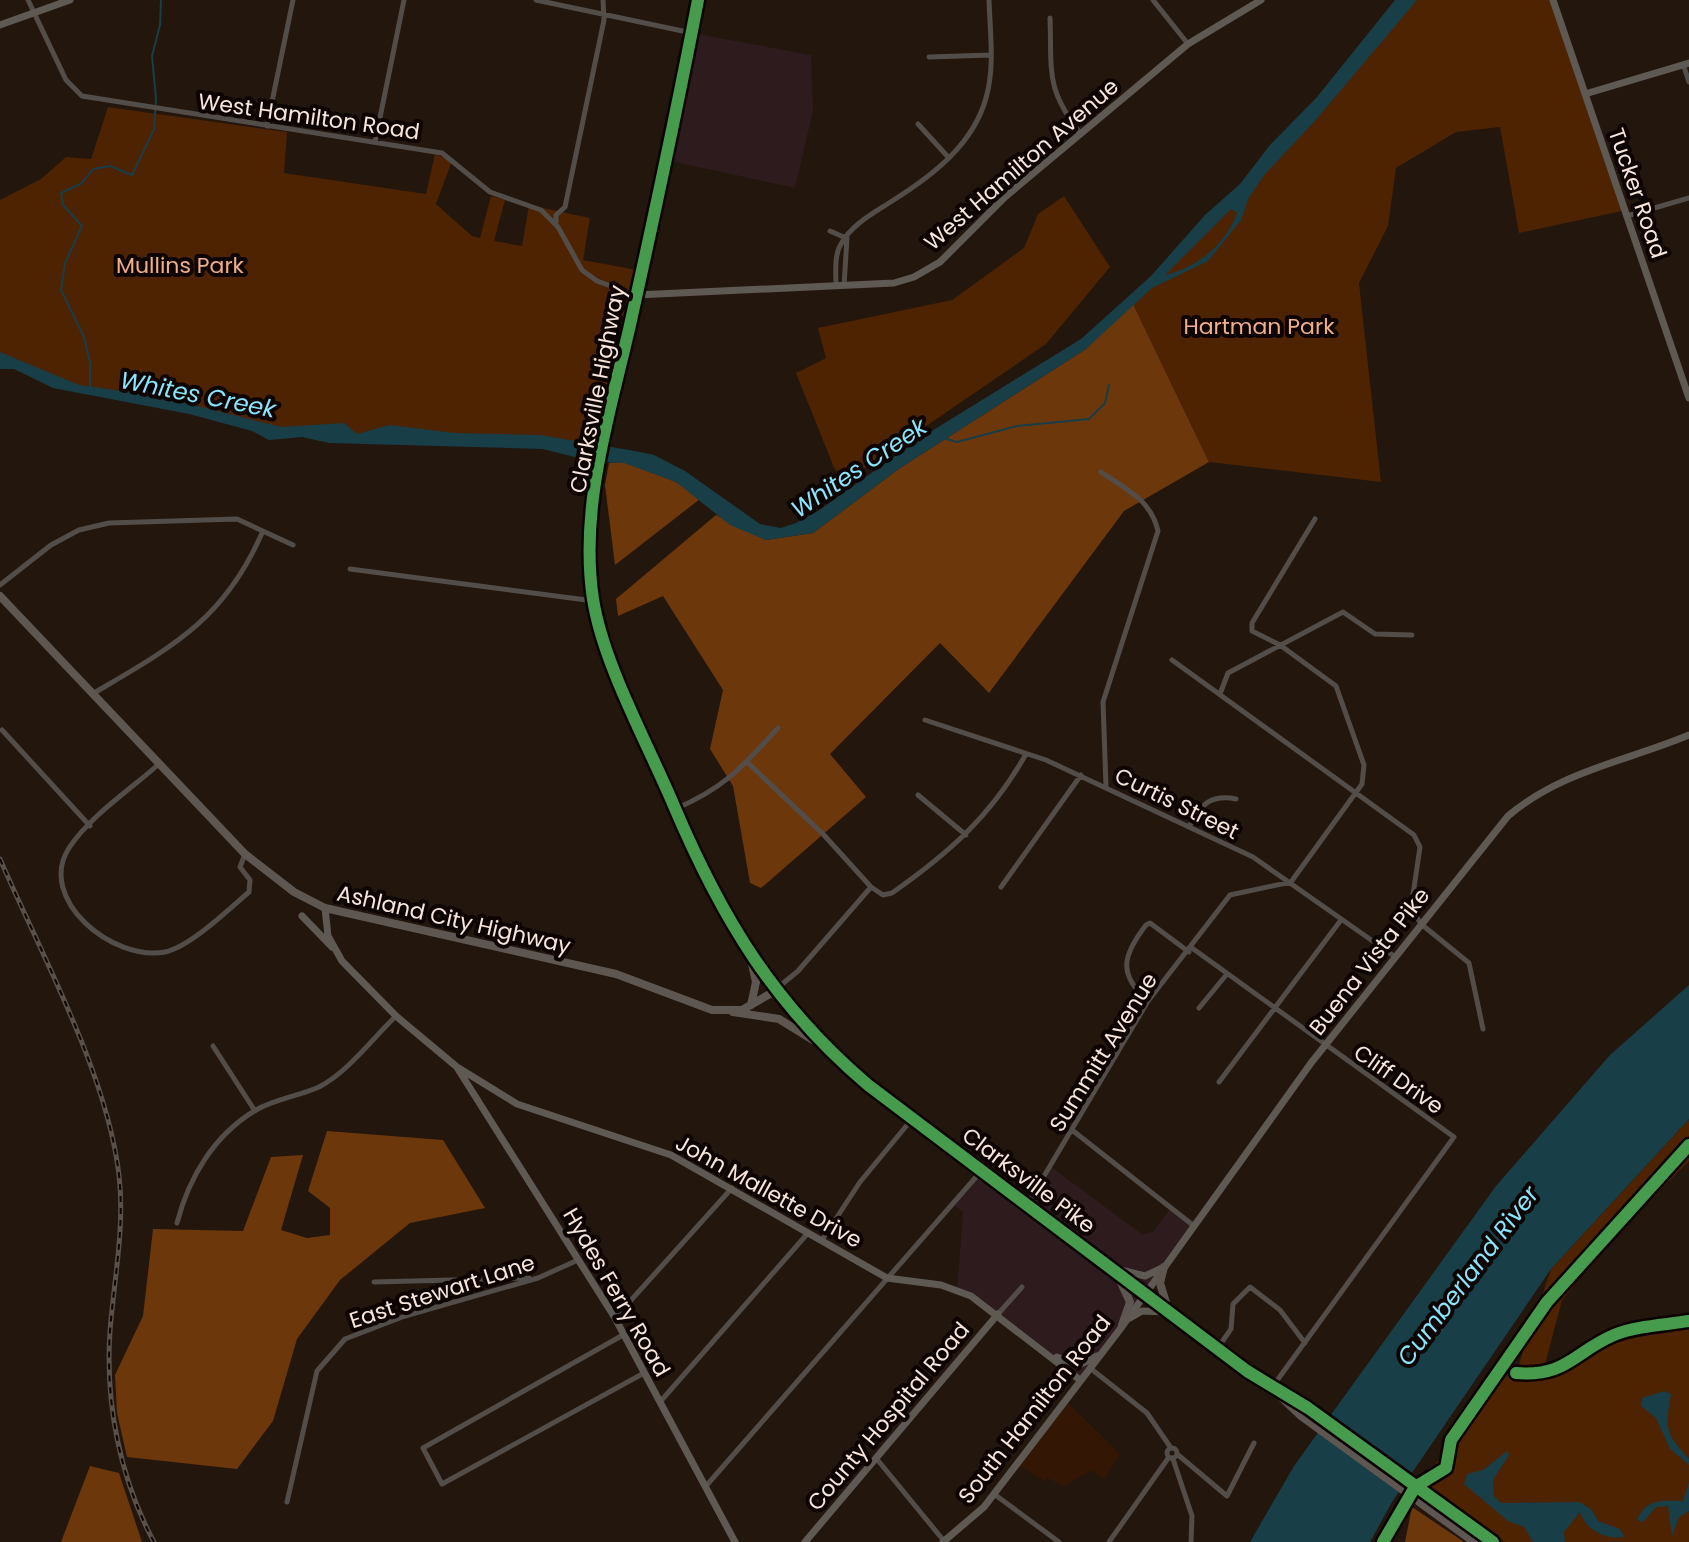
<svg xmlns="http://www.w3.org/2000/svg" width="1689" height="1542" font-family="Poppins,sans-serif">
  <style>
    .commercial { fill: #2d1b1d }
    .built { fill: #331704 }
    .green { fill: #4d2302 }
    .forest { fill: #6d370c }
    .water { fill: #183e48; fill-rule: evenodd }
    .lines { fill: none; stroke-linecap: round; stroke-linejoin: round }
    .stream { stroke: #183e48; stroke-width: 2 }
    .street { stroke: #534d49; stroke-width: 5 }
    .secondary { stroke: #5f5954; stroke-width: 7 }
    .primary { stroke: #5e5751; stroke-width: 8 }
    .rail-casing { stroke: #595049; stroke-width: 5 }
    .rail { stroke: #0d0401; stroke-width: 2; stroke-dasharray: 6; stroke-linecap: butt }
    .cycleway-casing { stroke: #0d0401; stroke-width: 17 }
    .cycleway { stroke: #469c4c; stroke-width: 12 }
    .labels { text-anchor: middle; stroke-width: 8; stroke-linejoin: round; paint-order: stroke }
    .street-label { font-size: 22px; fill: #f8e6dc; stroke: #0d0401 }
    .park-label { font-size: 22px; fill: #f1af87; stroke: #0d0401 }
    .water-label { font-size: 24px; font-style: italic; fill: #89e4fe; stroke: #0d0401 }
  </style>
  <rect width="100%" height="100%" fill="#23160d"/>
  <path class="commercial" d="M692 33 811 55 813 111 795 188 666 160Z
    M1050 1166 1143 1235 1154 1231 1170 1209 1194 1226 1080 1380 957 1290 963 1212 952 1204 983 1169 1028 1203Z"/>
  <path class="built" d="M1066 1401 1120 1454 1104 1479 1091 1470 1064 1487 1048 1478 1045 1481 1018 1465Z"/>
  <path class="green" d="M1413 0H1550L1622 211 1519 233 1500 127 1456 132 1396 168 1388 226 1359 283 1381 482 1209 462 1132 302Z
    M108 107 287 132 284 173 426 194 435 154 452 161 436 204 472 236 480 238 491 196 505 200 494 241 522 246 529 205 590 218 583 260 637 270 600 450 269 430 83 388 0 357V200L41 179 66 157 91 159Z
    M1064 196 1110 267 1046 344 853 476 835 470 796 373 826 358 818 328 952 300 1024 248 1038 214Z
    M1689 1119V1161L1618 1232 1562 1300 1543 1372 1572 1366 1620 1337 1689 1325V1542H1505L1420 1482 1448 1449 1497 1375 1516 1373 1551 1269Z"/>
  <path class="forest" d="M1132 302 1209 462 1124 511 989 693 940 643 830 754 866 797 761 888 750 883 733 786 710 749 723 690 663 596 618 616 616 599 716 515 766 540 813 533 900 468 1086 349Z
    M624 462 676 482 700 499 615 565 605 485 609 463Z
    M327 1131 443 1140 485 1208 410 1223 340 1280 297 1339 273 1421 237 1469 127 1457 117 1413 115 1375 143 1316 153 1229 243 1231 271 1157 303 1155 281 1230 307 1238 330 1235V1208L308 1191Z
    M90 1466 119 1473 142 1542H61Z
    M1412 1507 1464 1542H1405Z"/>
  <path class="water" d="M1395 0H1417L1314 122 1265 174 1249 197 1241 220 1208 261 1152 288 1086 349 900 468 813 533 766 540 730 525 676 482 624 463 595 462 543 449 329 443 302 437 269 440 252 431 189 414 53 388 14 369H0V352L79 385 158 396 281 427 344 423 357 434 389 425 455 433 540 435 635 451 654 455 685 471 760 524 781 528 796 523 818 511 922 437 1081 339 1151 276 1205 215 1240 184 1270 145 1317 97ZM1231 209 1237 213C1226 244 1197 268 1165 275Z
    M1689 985V1119L1551 1269 1392 1502 1370 1542H1250L1294 1466 1496 1186 1610 1055Z
    M1664 1391 1671 1394C1665 1430 1665 1432 1689 1459V1465L1670 1449 1656 1418 1641 1406 1642 1398Z
    M1507 1451 1509 1455 1493 1480 1494 1496 1501 1503 1579 1502 1591 1509 1598 1521 1620 1529 1624 1537C1605 1540 1586 1530 1580 1512L1564 1532 1565 1542H1533L1524 1527 1508 1521 1464 1484 1467 1474 1483 1470Z
    M1689 1482V1511L1679 1517 1672 1536 1668 1506 1656 1507 1643 1522 1637 1520C1647 1498 1662 1501 1683 1501Z"/>
  <g class="lines">
    <path class="stream" d="M90 388V363L84 337 61 290 65 263 82 226 63 205 61 193 82 183 93 169 110 166 132 175 154 129 156 99 152 56 160 25 161 0
      M943 438 957 442 1017 426 1089 419 1105 403 1109 385"/>
    <path class="street" d="M28 0 66 80 82 96 442 153 490 192 541 210 558 227 582 270 597 281 636 295
      M536 0 692 33
      M1153 0 1188 44
      M1050 18C1052 71 1045 88 1080 133
      M929 57 991 55
      M1683 64 1689 82
      M918 124 949 158
      M267 126 293 0
      M375 142 404 0
      M1627 216 1689 198
      M556 222V215L565 207 604 20 603 0
      M830 231 846 238
      M836 286C836 273 834 255 841 244 852 224 874 213 892 201 932 176 973 145 986 98 995 67 990 32 989 0
      M844 286 847 238
      M1101 472C1126 489 1151 500 1158 531L1103 702 1106 786
      M350 569 594 601
      M0 585 51 545 79 530 109 523 237 519 293 545
      M1172 660 1414 835 1420 847 1411 908 1421 924 1469 963 1483 1029
      M94 693C172 647 224 620 262 533
      M1220 694 1228 673 1343 612 1375 634 1412 635
      M925 720 1046 760 1253 857 1394 956
      M2 730 90 826
      M747 762 823 834 871 887
      M159 764C131 789 90 816 69 848 36 899 113 962 165 952 190 947 229 909 249 892L250 880 240 867 245 854
      M918 795 966 835
      M675 809C725 788 743 766 778 728
      M1189 827C1199 805 1211 794 1236 799
      M1001 887 1081 775
      M1192 948 1454 1137 1273 1386
      M775 990 798 971 871 887 883 895 892 893C949 853 991 816 1026 754
      M1148 1001C1117 974 1123 955 1146 925L1150 923 1189 952
      M1199 1008 1227 974
      M213 1046 255 1111
      M1219 1082 1341 920
      M1072 1130 1194 1226
      M1028 1203 1148 1001 1230 895 1291 882 1362 784 1364 765 1336 686 1280 645 1252 631V623L1315 519
      M177 1223C189 1177 214 1135 256 1110 275 1099 299 1096 319 1087 348 1072 373 1038 396 1016
      M822 1240 860 1182 912 1119
      M374 1282 529 1278
      M998 1314 1022 1287
      M615 1318 732 1188
      M623 1335 423 1448 442 1484 644 1373
      M1217 1349 1231 1329 1233 1304 1250 1287 1280 1310 1305 1343
      M1090 1368 1147 1413 1171 1448
      M1516 1373C1567 1377 1574 1352 1614 1335 1636 1326 1665 1325 1689 1321
      M660 1402 808 1233
      M1167 1453a5 5 0 1 1 10 0a5 5 0 1 1-10 0Z
      M1177 1454 1227 1496 1254 1443
      M876 1458 944 1541
      M1173 1459 1192 1516 1191 1542
      M706 1486 983 1169
      M994 1494 1059 1542
      M287 1502 317 1371 345 1339 405 1316 538 1278 578 1260
      M1109 1542 1169 1457"/>
    <path class="secondary" d="M1553 0 1689 398
      M0 25 70 0
      M1585 94 1689 63
      M636 295 894 283 914 277 940 262 1005 197 1188 44 1261 0
      M325 908 328 936 342 961 396 1016 457 1067 517 1104 671 1155 887 1278 941 1285 971 1296 1080 1380
      M302 916 332 947
      M458 1069 615 1318 735 1542
      M1113 1268 1145 1276 1162 1268
      M1130 1318 1142 1311 1167 1312
      M1057 1357 1079 1365 1097 1356
      M805 1542 998 1314
      M943 1542 984 1507 1121 1328 1311 1063 1508 816C1561 771 1627 761 1689 735"/>
    <path class="primary" d="M698 0C677 109 654 217 630 325 610 413 579 507 593 599 603 664 648 744 674 806 722 919 774 1005 868 1085L1247 1371 1308 1408 1493 1542
      M0 596 245 854 294 892 325 908 616 974 712 1010H742L775 991
      M751 1005 756 982 752 964
      M733 1012 779 1019 813 1040
      M1164 1267 1160 1283 1168 1309
      M1118 1276 1130 1302 1122 1325
      M1280 1396 1301 1416 1474 1542"/>
    <g class="rail-casing">
      <path id="rail" d="M0 859C41 954 107 1073 119 1175 125 1228 114 1279 110 1331 105 1403 120 1479 154 1542"/>
    </g>
    <use href="#rail" class="rail"/>
    <g class="cycleway-casing">
      <path id="cycleway" d="M698 0C677 109 654 217 630 325 610 413 579 507 593 599 603 664 648 744 674 806 722 919 774 1005 868 1085L1247 1371 1308 1408 1493 1542
        M1516 1373C1567 1377 1574 1352 1614 1335 1636 1326 1665 1325 1689 1321
        M1383 1542 1415 1487 1446 1468 1451 1440 1547 1302 1689 1145"/>
    </g>
    <use href="#cycleway" class="cycleway"/>
  </g>
  <g class="labels">
    <g class="street-label">
      <text transform="translate(309 116) rotate(8)" y="8">West Hamilton Road</text>
      <text transform="translate(1021 164) rotate(-41)" y="8">West Hamilton Avenue</text>
      <text transform="translate(1638 193) rotate(71)" y="8">Tucker Road</text>
      <text transform="translate(597 389) rotate(-79)" y="8">Clarksville Highway</text>
      <text transform="translate(1177 803) rotate(26)" y="8">Curtis Street</text>
      <text transform="translate(454 919) rotate(13)" y="8">Ashland City Highway</text>
      <text transform="translate(1369 961) rotate(-52)" y="8">Buena Vista Pike</text>
      <text transform="translate(1103 1052) rotate(-58)" y="8">Summitt Avenue</text>
      <text transform="translate(1399 1079) rotate(35)" y="8">Cliff Drive</text>
      <text transform="translate(1029 1180) rotate(37)" y="8">Clarksville Pike</text>
      <text transform="translate(769 1191) rotate(29)" y="8">John Mallette Drive</text>
      <text transform="translate(442 1291) rotate(-18)" y="8">East Stewart Lane</text>
      <text transform="translate(617 1292) rotate(60)" y="8">Hydes Ferry Road</text>
      <text transform="translate(1034 1409) rotate(-52)" y="8">South Hamilton Road</text>
      <text transform="translate(888 1416) rotate(-50)" y="8">County Hospital Road</text>
    </g>
    <g class="park-label">
      <text x="180" y="273">Mullins Park</text>
      <text x="1259" y="334">Hartman Park</text>
    </g>
    <g class="water-label">
      <text transform="translate(198 395) rotate(11)" y="8">Whites Creek</text>
      <text transform="translate(859 468) rotate(-34)" y="8">Whites Creek</text>
      <text transform="translate(1468 1276) rotate(-53)" y="8">Cumberland River</text>
    </g>
  </g>
</svg>
